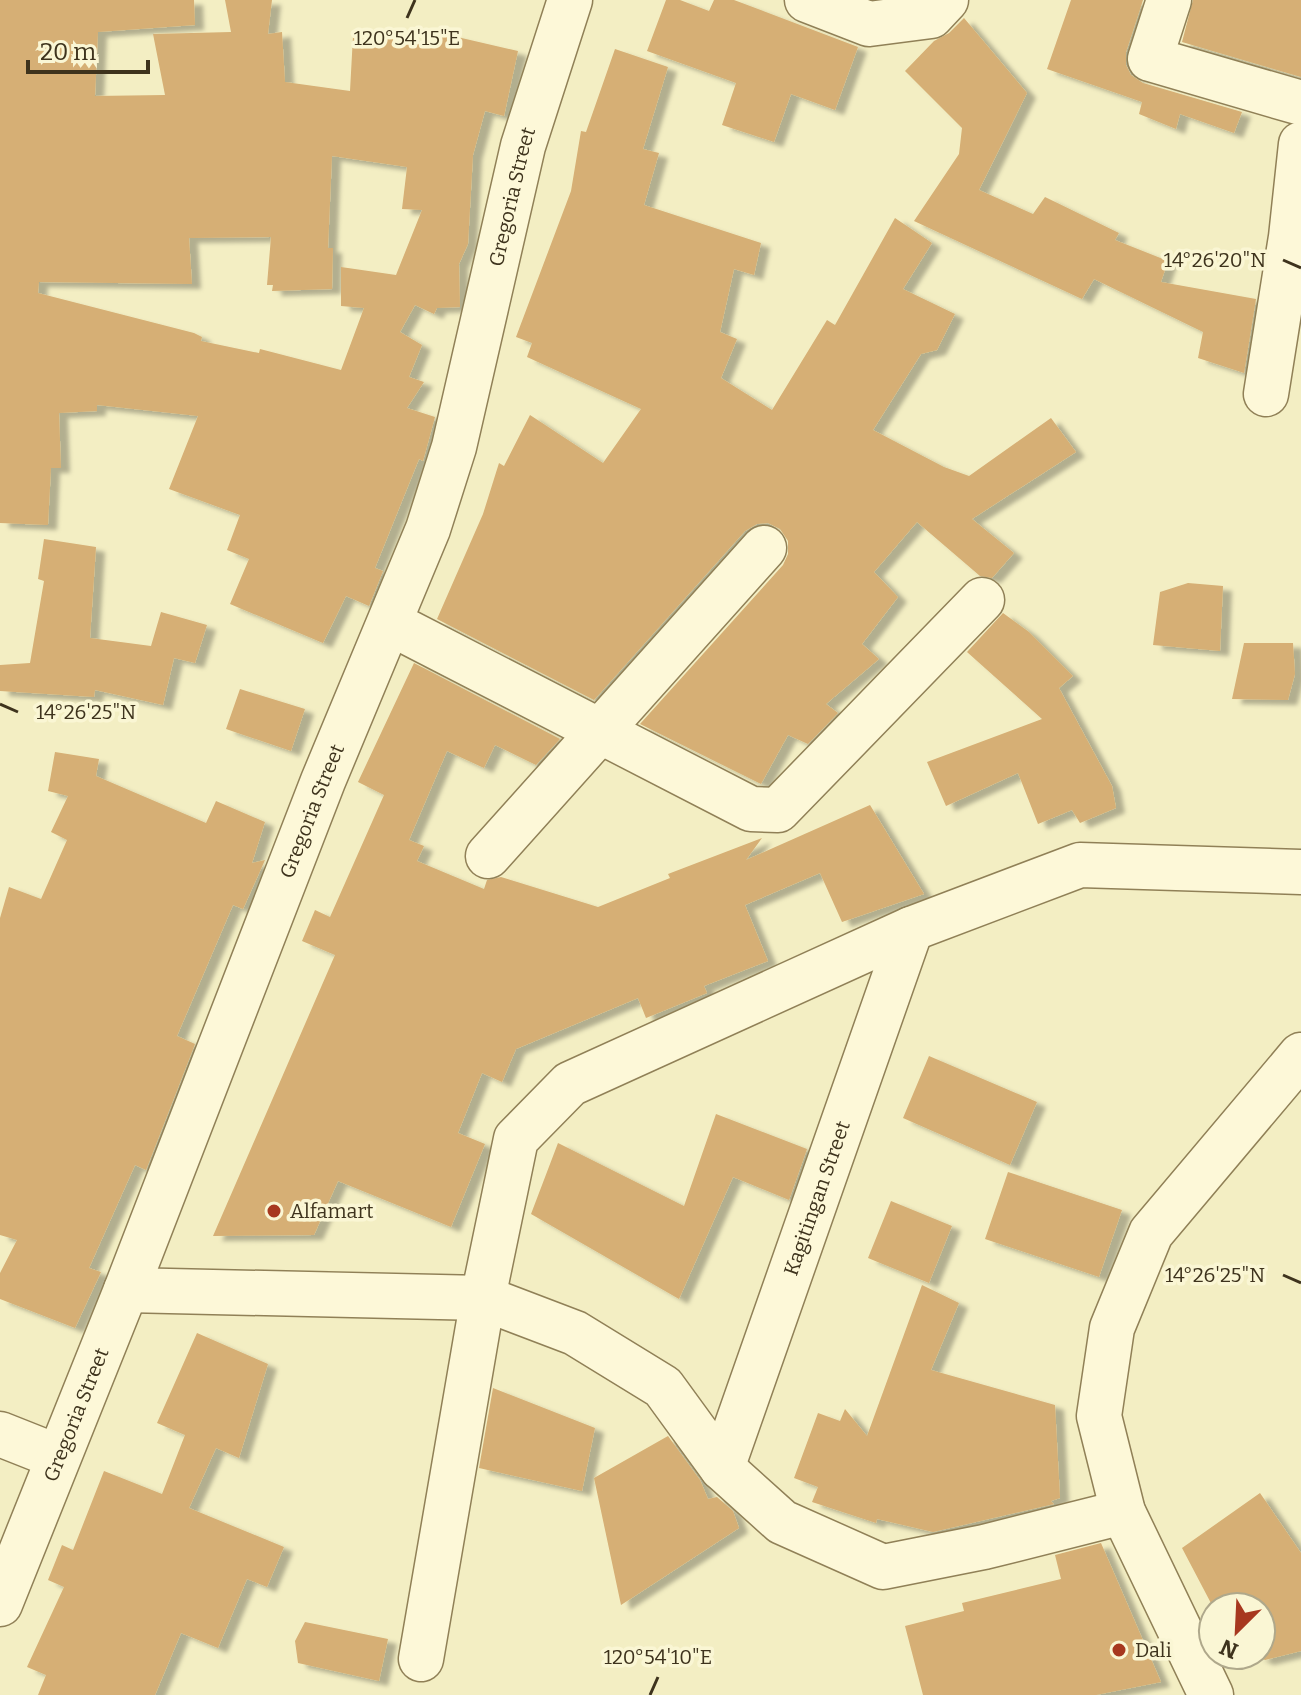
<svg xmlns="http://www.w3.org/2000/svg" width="1301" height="1695" font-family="Bitter,serif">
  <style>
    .building { fill: #d6af74; fill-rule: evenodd; filter: url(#shadow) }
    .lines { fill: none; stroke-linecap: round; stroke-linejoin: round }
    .minor-casing { stroke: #908057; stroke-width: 47 }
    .minor { stroke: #fdf8d8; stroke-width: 44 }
    .ticks { fill: none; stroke: #3e331d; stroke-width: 3 }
    .poi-dot { fill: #a7381f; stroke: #faf6d4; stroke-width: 3 }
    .labels { text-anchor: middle; stroke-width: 7; stroke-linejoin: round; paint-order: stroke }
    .street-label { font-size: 20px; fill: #3e331d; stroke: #faf6d4 }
    .poi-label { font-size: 20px; fill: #3e331d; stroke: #faf6d4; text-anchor: start }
    .ticks-label { font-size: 20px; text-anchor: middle; fill: #3e331d; stroke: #faf6d4; stroke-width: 7; stroke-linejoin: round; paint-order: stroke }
  </style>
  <defs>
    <filter id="shadow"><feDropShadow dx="9" dy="5" stdDeviation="2" flood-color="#0004"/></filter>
  </defs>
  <rect width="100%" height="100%" fill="#f3eec3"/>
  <path class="building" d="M0 0H194L195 25 98 32 95 96 165 95 153 34 231 32 225 0H272L268 34 282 32 285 82 350 91 353 36 438 43 440 33 518 51 504 116 485 111 473 155 468 244 459 264 460 307 437 308 434 314 415 305 400 332 422 345 409 377 424 382 407 408 435 417 423 461 419 459 375 568 383 571 369 606 346 596 323 643 230 604 249 559 227 550 240 515 169 489 198 416 97 405V411L59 413 61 468H51L48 525 0 523ZM332 156 407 167 402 209 422 210 396 275 341 267V306L364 308 341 370 260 349 259 353 201 341 202 337 194 333 38 293 39 282 192 284 189 238 271 237 267 285H273L272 291 332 289 333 248H328Z
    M666 0H680L709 11 714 0H734L858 47 835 110 791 94 774 142 722 125 736 83 647 51Z
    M1071 0H1143L1126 52V65L1131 75 1143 83 1242 112 1234 133 1180 114 1176 129 1139 114 1142 102 1047 69Z
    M1193 0H1301V77L1182 42Z
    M964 18 1027 93 979 190 1033 214 1045 197 1119 233 1115 240 1168 261 1161 282 1256 299 1244 373 1198 358 1203 332 1094 279 1082 299 914 221 959 154 962 128 905 71 934 41 949 33Z
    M615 49 668 67 643 149 659 153 644 205 761 243 754 275 734 269 720 332 737 339 721 378 772 410 827 320 835 325 895 218 932 243 903 289 955 314 937 350 921 354 873 430 944 467 969 476 1051 418 1076 452 972 519 1014 553 992 578 980 576 917 522 874 572 898 597 862 644 879 659 826 704 838 713 808 744 788 735 761 784 640 724 783 565 788 554V541L780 529 768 523 757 524 745 531 594 700 437 619 483 514 499 463 504 466 530 415 603 463 641 409 527 357 532 343 516 337 571 191 581 131 586 132Z
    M44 539 96 547 90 638 151 646 161 612 207 625 195 663 174 658 163 705 95 690 94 697 0 691V665L30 663 44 581 38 579Z
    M1188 583 1223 586 1220 651 1153 645 1160 592Z
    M1003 613 1029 632 1073 676 1059 688 1112 786 1116 808 1080 823 1072 810 1038 824 1018 773 946 806 927 762 1042 719 967 652Z
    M1244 643H1293L1295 674 1288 700 1232 699Z
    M414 663 560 739 536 765 495 745 484 768 447 751 409 840 424 846 417 861 484 889 487 880 501 877 598 907 670 878 668 874 762 838 746 860 870 805 924 894 842 922 820 873 745 905 768 961 704 986 707 993 646 1018 638 998 516 1049 502 1082 482 1073 458 1133 485 1144 451 1227 338 1181 314 1235 213 1236 335 955 302 941 315 910 330 917 384 795 358 782Z
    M240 689 305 709 291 751 226 729Z
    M55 752 99 759 96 776 206 823 216 801 265 822 252 863 265 860 243 909 233 905 177 1036 195 1044 146 1170 135 1165 89 1268 101 1272 75 1328 0 1299V1273L17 1240 0 1235V918L9 887 41 899 67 840 51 832 68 796 48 791Z
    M929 1056 1037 1102 1010 1165 903 1118Z
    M716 1114 807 1149 789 1200 733 1177 679 1299 531 1214 558 1143 684 1206Z
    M1008 1172 1122 1210 1099 1277 985 1239Z
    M891 1201 952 1226 929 1283 868 1258Z
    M922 1285 959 1303 931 1370 1055 1405 1060 1498 1051 1501 1054 1504 933 1532 877 1519 876 1523 812 1502 818 1487 794 1478 818 1413 840 1421 845 1409 867 1436Z
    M197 1333 268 1364 239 1458 216 1448 189 1508 284 1547 267 1587 247 1579 218 1648 181 1633 155 1695H38L46 1675 27 1667 64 1587 48 1580 62 1545 73 1550 104 1471 162 1494 185 1435 157 1423Z
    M493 1388 595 1428 582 1491 479 1468Z
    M668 1436 700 1480 708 1499 717 1497 733 1511 739 1528 621 1605 594 1478Z
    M1260 1493 1301 1553V1651L1265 1660 1254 1655H1261V1607H1213L1182 1548Z
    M1101 1543 1161 1682 1096 1695H923L905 1626 964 1611 962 1603 1061 1579 1055 1555Z
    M305 1622 388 1639 379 1681 298 1663 295 1641Z"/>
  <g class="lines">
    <g class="minor-casing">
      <g id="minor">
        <path d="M807 0 869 24 931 16 946 0"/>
        <path d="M1169 0 1150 59 1301 103"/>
        <path d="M1266 394 1291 237 1301 144"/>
        <path d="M390 623 751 809 778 810 982 600"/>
        <path d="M488 856 764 548"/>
        <path d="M126 1290 483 1298 575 1333 663 1387 722 1468 782 1522 883 1567 984 1547 1123 1512"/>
        <path d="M0 1434 58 1457"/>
        <path id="s1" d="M722 1468 911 929"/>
        <path id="s2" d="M0 1604 126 1290 323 781 428 529 454 447 523 146 570 0"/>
        <path d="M421 1659 483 1298 516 1139 570 1084 911 929 1080 865 1301 872"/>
        <path d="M1211 1695 1123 1512 1099 1416 1112 1328 1151 1233 1301 1055"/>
      </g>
    </g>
    <use href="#minor" class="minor"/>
  </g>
  <path class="ticks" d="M407 18 415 0M1283 260 1301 268M0 704 18 712M1283 1275 1301 1283M650 1695 658 1677"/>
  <g class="poi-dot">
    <circle cx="274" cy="1211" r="8"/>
    <circle cx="1119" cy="1650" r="8"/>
  </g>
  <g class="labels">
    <g class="street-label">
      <text dy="7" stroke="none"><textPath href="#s2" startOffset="1500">Gregoria Street</textPath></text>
      <text dy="7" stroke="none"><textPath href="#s2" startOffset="852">Gregoria Street</textPath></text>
      <text dy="7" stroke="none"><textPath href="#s1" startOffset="286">Kagitingan Street</textPath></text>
      <text dy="7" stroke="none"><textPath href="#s2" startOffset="204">Gregoria Street</textPath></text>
    </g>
    <g class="poi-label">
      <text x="290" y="1218">Alfamart</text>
      <text x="1135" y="1657">Dali</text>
    </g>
  </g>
  <g class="ticks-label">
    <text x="407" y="45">120°54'15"E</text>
    <text x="1215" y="267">14°26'20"N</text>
    <text x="86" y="719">14°26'25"N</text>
    <text x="1215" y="1282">14°26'25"N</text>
    <text x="658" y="1664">120°54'10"E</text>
  </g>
  <g transform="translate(1237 1631) rotate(204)"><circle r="38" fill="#faf6d4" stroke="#afa88b" stroke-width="2"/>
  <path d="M0-6L14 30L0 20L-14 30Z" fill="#a7381f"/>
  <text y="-12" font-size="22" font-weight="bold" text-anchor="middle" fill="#3e331d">N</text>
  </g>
  <path d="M28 60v12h120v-12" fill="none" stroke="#3e331d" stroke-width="4"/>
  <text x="40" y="60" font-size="24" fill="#3e331d" stroke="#faf6d4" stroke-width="6" paint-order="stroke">20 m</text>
</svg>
